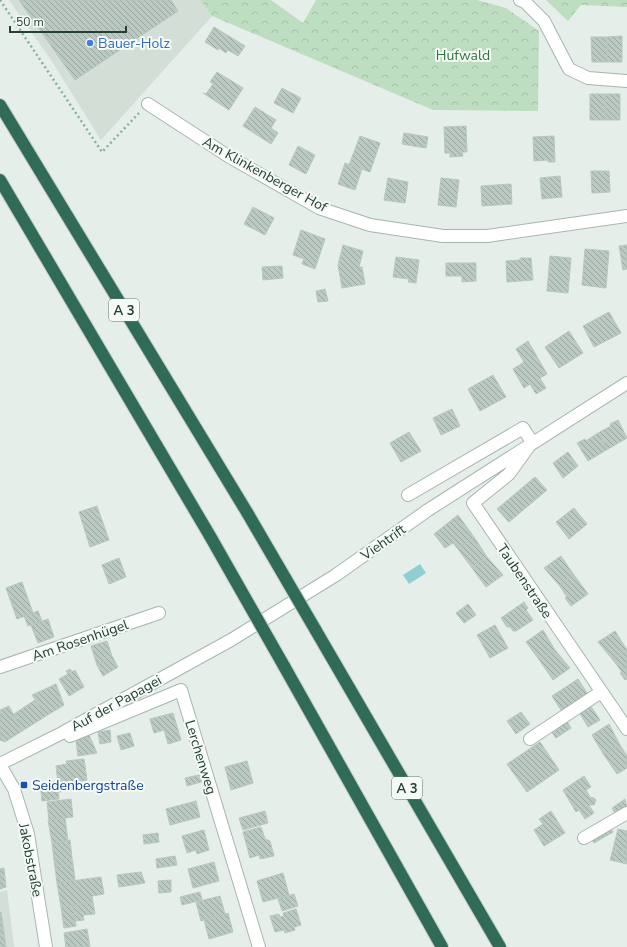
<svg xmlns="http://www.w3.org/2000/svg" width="627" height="947" font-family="'Nunito Sans',sans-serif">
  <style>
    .built { fill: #d3ded7 }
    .forest { fill: url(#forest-crowns) }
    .water { fill: #8ed0d1 }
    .building { fill: url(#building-back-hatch); stroke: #b7c7be }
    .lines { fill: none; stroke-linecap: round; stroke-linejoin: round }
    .minor-casing { stroke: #a7b6ae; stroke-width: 14 }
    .highway-casing { stroke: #c2cac6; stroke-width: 14 }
    .path { stroke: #86b19d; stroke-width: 2.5; stroke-dasharray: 2 3; stroke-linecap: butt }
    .minor { stroke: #fff; stroke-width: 12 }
    .highway { stroke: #306b57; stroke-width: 12 }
    .highway-bridge-casing { stroke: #c2cac6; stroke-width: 14; stroke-linecap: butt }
    .highway-bridge { stroke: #306b57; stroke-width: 12 }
    .shop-dot { fill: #3f7fe0; stroke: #f5faf7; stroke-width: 1.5 }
    .transit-dot { fill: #1a4fb4; stroke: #f5faf7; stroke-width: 1.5 }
    .labels { text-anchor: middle; stroke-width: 4; stroke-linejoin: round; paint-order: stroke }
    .shield { fill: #f5faf7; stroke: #63786e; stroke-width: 1 }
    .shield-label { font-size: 13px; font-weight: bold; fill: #244034 }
    .shop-label { font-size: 14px; fill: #366cbe; stroke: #f5faf7; text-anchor: start }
    .park-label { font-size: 14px; fill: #2e7640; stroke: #f5faf7 }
    .street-label { font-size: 14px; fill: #244034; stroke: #f5faf7 }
    .transit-label { font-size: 14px; fill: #164399; stroke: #f5faf7; text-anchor: start }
  </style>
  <defs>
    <pattern id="forest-crowns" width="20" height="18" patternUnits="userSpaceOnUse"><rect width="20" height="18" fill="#bedec2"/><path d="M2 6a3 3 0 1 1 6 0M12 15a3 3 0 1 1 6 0" fill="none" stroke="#a3c0a7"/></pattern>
    <pattern id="building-back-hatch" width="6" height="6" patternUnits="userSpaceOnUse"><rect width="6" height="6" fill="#bac9c1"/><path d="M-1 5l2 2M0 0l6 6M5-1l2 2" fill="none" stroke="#97a59e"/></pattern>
  </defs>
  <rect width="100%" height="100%" fill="#e5eee8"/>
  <path class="built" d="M9 0H200L212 16 101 140 51 60Z
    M7 890 14 947H0V892Z"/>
  <path class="forest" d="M200 0H271L303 23 316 0H477L506 8 539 31 538 111 433 110 212 16Z
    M546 0H627V7L581 5 568 21Z"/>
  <path class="water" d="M420 564 426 573 409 584 403 575Z"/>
  <path class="building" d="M19 0H171L178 11 75 80Z
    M214 27 245 46 238 56 228 50 226 53 219 48 218 50 205 42Z
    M622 36V62H607V37Z
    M591 37H607V62H592Z
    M217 72 243 88 229 110 203 93 206 94 213 84 210 82Z
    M282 88 301 98 293 113 274 103Z
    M590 94H605V120H590Z
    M605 94H620V120H605Z
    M255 107 276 120 271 128 278 133 271 144 243 126Z
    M466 126 467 152H462L463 156 450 157V153H445L444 127Z
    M404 133 428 137 426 148 402 144Z
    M360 136 380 143 370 172 349 165Z
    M554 136 555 162H548V160L534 161 533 137Z
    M298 146 315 155 306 174 289 165Z
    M345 163 362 169 355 190 338 184Z
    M591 171H609L610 192 592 193Z
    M560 176 562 197 542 199 540 178Z
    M388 178 408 182 405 203 384 200Z
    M441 178 459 180 456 207 438 205Z
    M511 184 512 204 482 206 481 186Z
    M253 207 274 218 265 235 244 224Z
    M301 230 325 239 315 269 302 264 304 259 293 255Z
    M343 245 363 251 359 267H362L365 284 342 288 338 265Z
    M627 245V269L623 270 619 246Z
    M585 249 609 251 606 288 582 285Z
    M550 256 571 258 568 293 547 291Z
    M396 257 419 260 416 283 408 282 409 279 393 277Z
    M520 258H531L533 280 507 282 506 261 520 260Z
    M446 263H476V281L462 282V276H446Z
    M282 266 283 278 263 280 262 267Z
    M325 289 328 301 318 302 316 291Z
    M609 312 621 333 594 347 583 326Z
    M569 331 583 353 559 368 545 347Z
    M528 341 547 374 540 378 546 388 536 394 530 384 524 388 513 369 524 362 516 349Z
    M493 375 506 397 480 411 468 389Z
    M452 409 460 426 441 435 433 418Z
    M618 420 627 438 608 449 598 433 611 426 610 424Z
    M409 432 421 451 401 462 390 443Z
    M598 433 608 449 588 461 577 443 585 439 586 441Z
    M568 452 578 466 563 478 553 463Z
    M535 477 547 490 509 522 497 509Z
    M97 506 109 540 90 547 79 512Z
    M574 508 587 524 569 539 556 522Z
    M458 515 474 537 458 549 453 543 445 548 434 534Z
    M474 537 487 557 472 568 458 549Z
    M561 556 574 575 559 585 544 568Z
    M487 557 503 575 486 587 472 568Z
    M119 558 126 577 109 584 102 565Z
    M574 575 588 594 571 606 565 598 567 597 559 585Z
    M22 582 33 613 17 619 6 588Z
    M524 602 528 608 526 610 533 620 516 631H513L510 627H507L501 618Z
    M468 604 476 615 464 623 456 613Z
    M38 611 42 621 28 626 24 616Z
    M48 619 54 637 38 643 31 625Z
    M495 625 508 648 490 658 477 635Z
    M543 630 555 650 540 661 526 642Z
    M615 631 627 650 613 660 598 642Z
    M107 641 112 656 97 665 91 646Z
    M555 650 570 668 553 680 540 661Z
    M627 650V679L625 680 620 673 622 672 613 660Z
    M112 656 118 667 103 676 97 665Z
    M70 669 72 672 75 670 84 687 69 696 59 679 68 674 66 671Z
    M578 679 589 696 563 713 552 696Z
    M56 684 64 705 46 716 32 695Z
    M35 700 46 716 22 731 14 714Z
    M590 705 600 720 588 727 579 712Z
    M9 706 22 731 5 742 0 740V710Z
    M521 712 530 724 516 734 507 721Z
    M173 713 181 740 168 744 164 730 154 733 150 719Z
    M566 720 571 728 556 738 551 731Z
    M609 724 620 745 604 755 592 735Z
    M110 730 111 742 100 744 98 732Z
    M130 733 134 746 121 750 117 736Z
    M89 735 97 753 78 756 76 740Z
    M540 742 559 770 527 792 507 764Z
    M620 745 627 756V768L617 774 604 755Z
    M84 759 87 780 82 781 83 789 59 792 56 766 67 764 66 761Z
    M247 761 253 783 231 790 225 767Z
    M199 775 201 782 187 786 185 778Z
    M584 776 591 787 586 790 590 797 594 798 596 800 594 805H589L594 813 585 819 579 810 576 812 563 790Z
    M57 781 59 799 42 801 40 783Z
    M71 799 73 817 49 820 47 802Z
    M625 799 627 808 616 815 612 808Z
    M196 801 200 817 170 825 166 809Z
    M265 811 268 823 243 830 239 818Z
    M551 811 565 833 544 846 534 830 543 824 539 819Z
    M65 818 68 841 52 843 48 820Z
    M609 826 613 832 594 843 591 838Z
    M261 827 265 839 270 841 274 856 260 859 259 855 250 858 243 832Z
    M618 829 627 831V852L613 849Z
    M204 830 209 850 197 854 196 850 187 853 182 836Z
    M158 833 159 842 144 844 143 835Z
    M70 840 72 858 54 860 52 843Z
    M613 849 627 852V864L610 860Z
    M175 856 177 865 157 868 156 859Z
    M72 858 73 864 55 867 54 860Z
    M214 862 219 881 193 888 188 869Z
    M73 864 75 880 57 883 55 867Z
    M4 868 6 887 0 889V869Z
    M141 872 145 883 119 887 117 875Z
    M283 873 289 895 263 902 257 881Z
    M101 877 104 894 92 896 93 902 61 907 57 883Z
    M171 880V892L159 893 158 881Z
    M200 892 202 900 182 905 180 897Z
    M294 894 298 906 282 911 278 899Z
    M220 896 225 914 201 921 196 902Z
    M93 902 95 914 83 915 84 920 75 921 73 905Z
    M73 905 76 926 64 928 61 907Z
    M296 909 301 925 294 927 295 930 285 933 284 930 275 932 270 916 279 914 280 917 284 916 283 913Z
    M0 912H1L6 947H0Z
    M228 913 233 932 209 939 204 920Z
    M87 929 90 947H66L64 933Z"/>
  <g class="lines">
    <g class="minor-casing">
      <path id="minor" d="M520 0 525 2 544 21 569 69 588 78 627 81
        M148 104 228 156 319 208 370 225 443 236H487L627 216
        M408 495 523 428 532 442 509 474 473 503 627 729
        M0 667 159 613
        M70 736 181 690 259 947
        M530 739 601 692
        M0 764 62 733 231 640 336 575 428 510 627 383
        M0 765 14 789 28 834 46 947
        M584 838 627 813"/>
    </g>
    <g class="highway-casing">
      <path id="highway" d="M0 105 248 514
        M0 180 210 536
        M315 629 500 947
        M284 666 442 947"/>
    </g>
    <path class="path" d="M0 0 102 152 139 113"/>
    <use href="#minor" class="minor"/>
    <use href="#highway" class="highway"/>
    <g class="highway-bridge-casing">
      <path id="highway-bridge" d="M248 514 315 629
        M210 536 284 666"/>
    </g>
    <use href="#highway-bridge" class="highway-bridge"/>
  </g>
  <circle class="shop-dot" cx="90" cy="43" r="4"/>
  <rect class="transit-dot" x="20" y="781" width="8" height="8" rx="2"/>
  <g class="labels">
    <g class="shield">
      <rect x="109" y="299" width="30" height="22" rx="3"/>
      <rect x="392" y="777" width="30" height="22" rx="3"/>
    </g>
    <g class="shield-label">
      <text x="124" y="315">A 3</text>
      <text x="407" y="793">A 3</text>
    </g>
    <g class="shop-label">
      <text x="98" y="48">Bauer-Holz</text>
    </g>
    <g class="park-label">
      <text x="463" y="60">Hufwald</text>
    </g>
    <g class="street-label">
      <text transform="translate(265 174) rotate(29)" y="5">Am Klinkenberger Hof</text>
      <text transform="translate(383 542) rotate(-35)" y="5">Viehtrift</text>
      <text transform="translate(525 581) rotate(56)" y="5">Taubenstraße</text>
      <text transform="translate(80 640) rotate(-19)" y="5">Am Rosenhügel</text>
      <text transform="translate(116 703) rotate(-29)" y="5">Auf der Papagei</text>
      <text transform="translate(201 757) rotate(73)" y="5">Lerchenweg</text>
      <text transform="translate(31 860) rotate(79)" y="5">Jakobstraße</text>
    </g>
    <g class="transit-label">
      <text x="32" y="790">Seidenbergstraße</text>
    </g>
  </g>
  <path d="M10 26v6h116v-6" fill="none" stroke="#244034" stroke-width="2"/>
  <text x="16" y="26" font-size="12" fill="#244034" stroke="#f5faf7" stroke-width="3" paint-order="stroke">50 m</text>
</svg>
